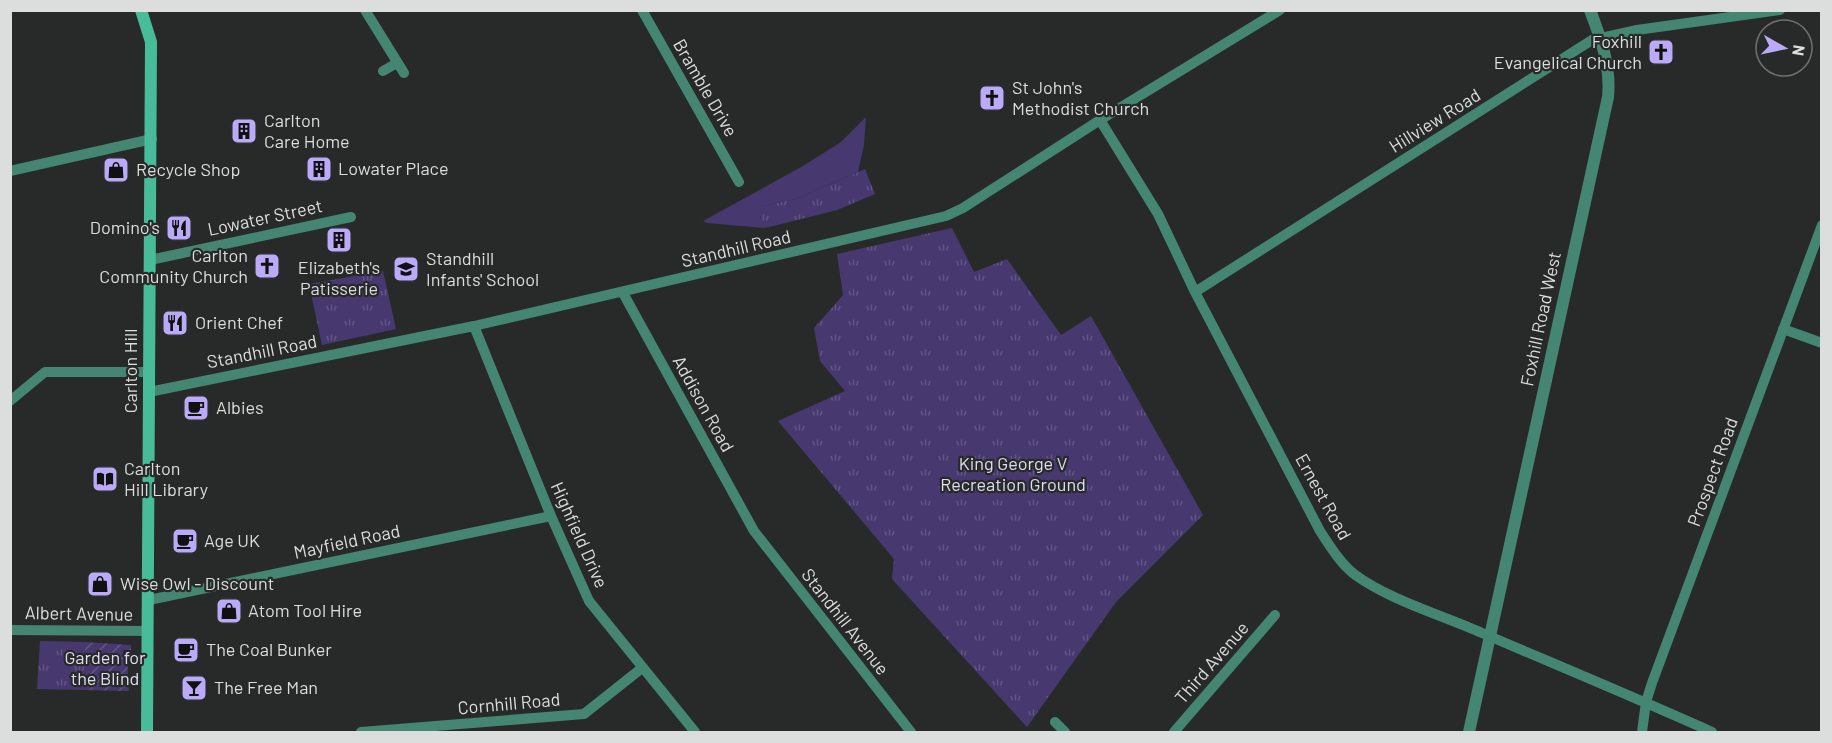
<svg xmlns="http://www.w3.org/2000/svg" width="1832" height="743" font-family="Barlow,sans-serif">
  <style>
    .grass { fill: #473970 }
    .park { fill: url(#park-tufts) }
    .garden { fill: url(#garden-furrows) }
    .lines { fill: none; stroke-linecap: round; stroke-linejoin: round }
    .minor { stroke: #448671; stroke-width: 10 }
    .tertiary { stroke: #448671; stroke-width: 12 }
    .secondary { stroke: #48bc99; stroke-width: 12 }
    .labels { text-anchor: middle; stroke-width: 4.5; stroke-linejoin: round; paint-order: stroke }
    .poi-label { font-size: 18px; fill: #dcdedd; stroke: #272a29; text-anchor: start }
    .street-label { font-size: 18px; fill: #dcdedd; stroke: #272a29 }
    .park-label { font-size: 18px; fill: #e0dcf1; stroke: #272a29 }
  </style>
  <defs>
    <pattern id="park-tufts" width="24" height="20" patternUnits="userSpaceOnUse" patternTransform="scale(1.5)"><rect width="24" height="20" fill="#473970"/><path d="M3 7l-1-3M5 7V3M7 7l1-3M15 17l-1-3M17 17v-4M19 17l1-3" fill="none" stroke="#615584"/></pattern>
    <pattern id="garden-furrows" width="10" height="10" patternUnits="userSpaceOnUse" patternTransform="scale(1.5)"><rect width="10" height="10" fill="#473970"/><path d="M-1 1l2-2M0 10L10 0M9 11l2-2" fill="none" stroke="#615584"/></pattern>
  </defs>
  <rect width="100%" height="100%" fill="#272a29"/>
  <path class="grass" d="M866 117 864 145 858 172 796 199 759 207 765 228 707 223 703 221 803 166 841 142Z"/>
  <path class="park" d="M865 169 875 194 837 210 765 228 758 207 796 199Z
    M952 228 974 272 1007 259 1061 335 1091 316 1203 515 1116 602 1027 727 892 579 894 559 778 421 845 391 820 361 814 328 843 295 837 254Z
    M383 271 396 329 322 345 309 284Z
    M40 641 85 642 84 690 37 689Z"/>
  <path class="garden" d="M85 642 131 645V650H123V657H127L129 691 84 690Z"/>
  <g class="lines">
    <path class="minor" d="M365 10 404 73
      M642 10 739 182
      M383 71 397 63
      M1100 120 1158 214 1195 292 1320 531C1330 546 1340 563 1354 574 1389 600 1442 615 1482 633 1559 666 1636 698 1712 732
      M10 171 152 139
      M150 260 351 217
      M1195 292 1592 40 1637 30 1780 10
      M623 293 754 531 911 732
      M474 326 551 516 589 601 695 732
      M1783 329 1822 343
      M149 392 474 326 946 216 963 208 1100 120 1280 10
      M10 401 45 372H148
      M149 600 551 516
      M10 630 148 631
      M1055 722 1065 732
      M361 732 584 714 642 668
      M1174 732 1275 615
      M1642 732 1646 702 1652 683 1822 225"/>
    <path class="tertiary" d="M1469 732 1608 97C1611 66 1601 39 1590 10"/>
    <path class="secondary" d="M141 10 151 42 147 732"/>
  </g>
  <defs>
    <g id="church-square" transform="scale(1.35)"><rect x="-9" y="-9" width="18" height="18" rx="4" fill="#baaaf7" stroke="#272a29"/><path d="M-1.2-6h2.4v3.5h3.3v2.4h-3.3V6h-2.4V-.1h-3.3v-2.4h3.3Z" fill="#111"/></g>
    <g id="building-square" transform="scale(1.35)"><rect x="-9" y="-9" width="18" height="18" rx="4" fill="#baaaf7" stroke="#272a29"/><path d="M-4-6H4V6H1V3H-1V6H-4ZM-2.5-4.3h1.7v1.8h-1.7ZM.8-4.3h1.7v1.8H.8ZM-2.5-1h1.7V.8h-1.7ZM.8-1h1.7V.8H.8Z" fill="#111"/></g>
    <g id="shop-square" transform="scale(1.35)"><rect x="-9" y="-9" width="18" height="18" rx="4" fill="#baaaf7" stroke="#272a29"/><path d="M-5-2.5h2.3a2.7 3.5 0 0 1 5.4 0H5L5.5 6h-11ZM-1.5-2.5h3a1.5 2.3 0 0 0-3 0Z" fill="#111"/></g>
    <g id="restaurant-square" transform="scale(1.35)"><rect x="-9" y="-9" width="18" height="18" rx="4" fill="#baaaf7" stroke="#272a29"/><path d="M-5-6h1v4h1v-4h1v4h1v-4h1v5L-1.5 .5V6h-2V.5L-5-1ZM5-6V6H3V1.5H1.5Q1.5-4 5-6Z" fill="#111"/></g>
    <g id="school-square" transform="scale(1.35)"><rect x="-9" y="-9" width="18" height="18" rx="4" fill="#baaaf7" stroke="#272a29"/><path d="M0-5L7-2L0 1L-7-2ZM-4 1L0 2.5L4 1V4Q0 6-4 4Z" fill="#111"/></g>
    <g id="cafe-square" transform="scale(1.35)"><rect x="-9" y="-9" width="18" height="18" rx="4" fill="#baaaf7" stroke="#272a29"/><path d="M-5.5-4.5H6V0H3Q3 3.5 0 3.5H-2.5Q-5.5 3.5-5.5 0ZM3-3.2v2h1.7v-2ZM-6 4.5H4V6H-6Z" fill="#111"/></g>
    <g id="library-square" transform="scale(1.35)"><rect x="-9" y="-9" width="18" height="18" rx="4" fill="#baaaf7" stroke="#272a29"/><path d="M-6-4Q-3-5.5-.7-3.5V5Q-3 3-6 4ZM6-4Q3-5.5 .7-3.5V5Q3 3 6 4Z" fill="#111"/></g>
    <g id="bar-square" transform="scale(1.35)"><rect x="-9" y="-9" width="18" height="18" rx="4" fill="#baaaf7" stroke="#272a29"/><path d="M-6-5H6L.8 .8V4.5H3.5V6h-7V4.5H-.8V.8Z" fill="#111"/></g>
  </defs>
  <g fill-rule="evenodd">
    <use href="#church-square" x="1661" y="52"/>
    <use href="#church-square" x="992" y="98"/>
    <use href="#building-square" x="244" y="131"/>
    <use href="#building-square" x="319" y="169"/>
    <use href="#shop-square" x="116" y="170"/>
    <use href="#restaurant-square" x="179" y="228"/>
    <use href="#building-square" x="339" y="240"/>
    <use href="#church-square" x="267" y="266"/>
    <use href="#school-square" x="406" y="269"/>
    <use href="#restaurant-square" x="175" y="323"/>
    <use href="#cafe-square" x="196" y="408"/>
    <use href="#library-square" x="105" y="479"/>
    <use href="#cafe-square" x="185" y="541"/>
    <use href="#shop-square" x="100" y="584"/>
    <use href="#shop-square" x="229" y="611"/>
    <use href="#cafe-square" x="186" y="650"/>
    <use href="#bar-square" x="194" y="688"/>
  </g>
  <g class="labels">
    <g class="poi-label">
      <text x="1642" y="48" text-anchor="end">Foxhill<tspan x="1642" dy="21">Evangelical Church</tspan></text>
      <text x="1012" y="94">St John's<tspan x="1012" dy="21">Methodist Church</tspan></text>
      <text x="264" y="127">Carlton<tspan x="264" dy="21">Care Home</tspan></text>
      <text x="338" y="175">Lowater Place</text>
      <text x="136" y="176">Recycle Shop</text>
      <text x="160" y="234" text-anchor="end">Domino's</text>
      <text x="248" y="262" text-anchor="end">Carlton<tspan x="248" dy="21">Community Church</tspan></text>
      <text x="426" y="265">Standhill<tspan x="426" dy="21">Infants' School</tspan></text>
      <text x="339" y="274" text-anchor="middle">Elizabeth's<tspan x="339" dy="21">Patisserie</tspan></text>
      <text x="195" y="329">Orient Chef</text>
      <text x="216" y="414">Albies</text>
      <text x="124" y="475">Carlton<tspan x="124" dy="21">Hill Library</tspan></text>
      <text x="204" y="547">Age UK</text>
      <text x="120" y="590">Wise Owl - Discount</text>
      <text x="248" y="617">Atom Tool Hire</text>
      <text x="206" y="656">The Coal Bunker</text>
      <text x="214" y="694">The Free Man</text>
    </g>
    <g class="street-label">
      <text transform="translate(705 88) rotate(60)" y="6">Bramble Drive</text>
      <text transform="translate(1435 121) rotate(-32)" y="6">Hillview Road</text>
      <text transform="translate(265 218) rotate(-12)" y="6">Lowater Street</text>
      <text transform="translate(736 249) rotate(-13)" y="6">Standhill Road</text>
      <text transform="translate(1541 319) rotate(-78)" y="6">Foxhill Road West</text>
      <text transform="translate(262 352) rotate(-11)" y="6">Standhill Road</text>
      <text transform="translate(131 371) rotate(-90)" y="6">Carlton Hill</text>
      <text transform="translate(703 404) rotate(61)" y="6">Addison Road</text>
      <text transform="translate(1713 472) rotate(-70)" y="6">Prospect Road</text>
      <text transform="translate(1323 497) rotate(61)" y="6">Ernest Road</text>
      <text transform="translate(579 535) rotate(66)" y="6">Highfield Drive</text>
      <text transform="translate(347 542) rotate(-12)" y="6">Mayfield Road</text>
      <text transform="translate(79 614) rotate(1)" y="6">Albert Avenue</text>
      <text transform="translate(845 622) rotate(52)" y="6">Standhill Avenue</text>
      <text transform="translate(1212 663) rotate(-49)" y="6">Third Avenue</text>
      <text transform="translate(509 704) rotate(-5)" y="6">Cornhill Road</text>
    </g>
    <g class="park-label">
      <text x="1013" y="470">King George V<tspan x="1013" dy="21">Recreation Ground</tspan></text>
      <text x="105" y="664">Garden for<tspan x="105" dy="21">the Blind</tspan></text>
    </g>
  </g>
  <rect width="1832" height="743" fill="none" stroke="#dcdedd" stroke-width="24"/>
  <g transform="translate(1784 48) rotate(99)"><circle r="28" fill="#272a29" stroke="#6f7271" stroke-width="1.5"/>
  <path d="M0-4.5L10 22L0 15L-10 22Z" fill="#baaaf7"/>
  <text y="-9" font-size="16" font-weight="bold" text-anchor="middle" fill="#dcdedd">N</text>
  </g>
</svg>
